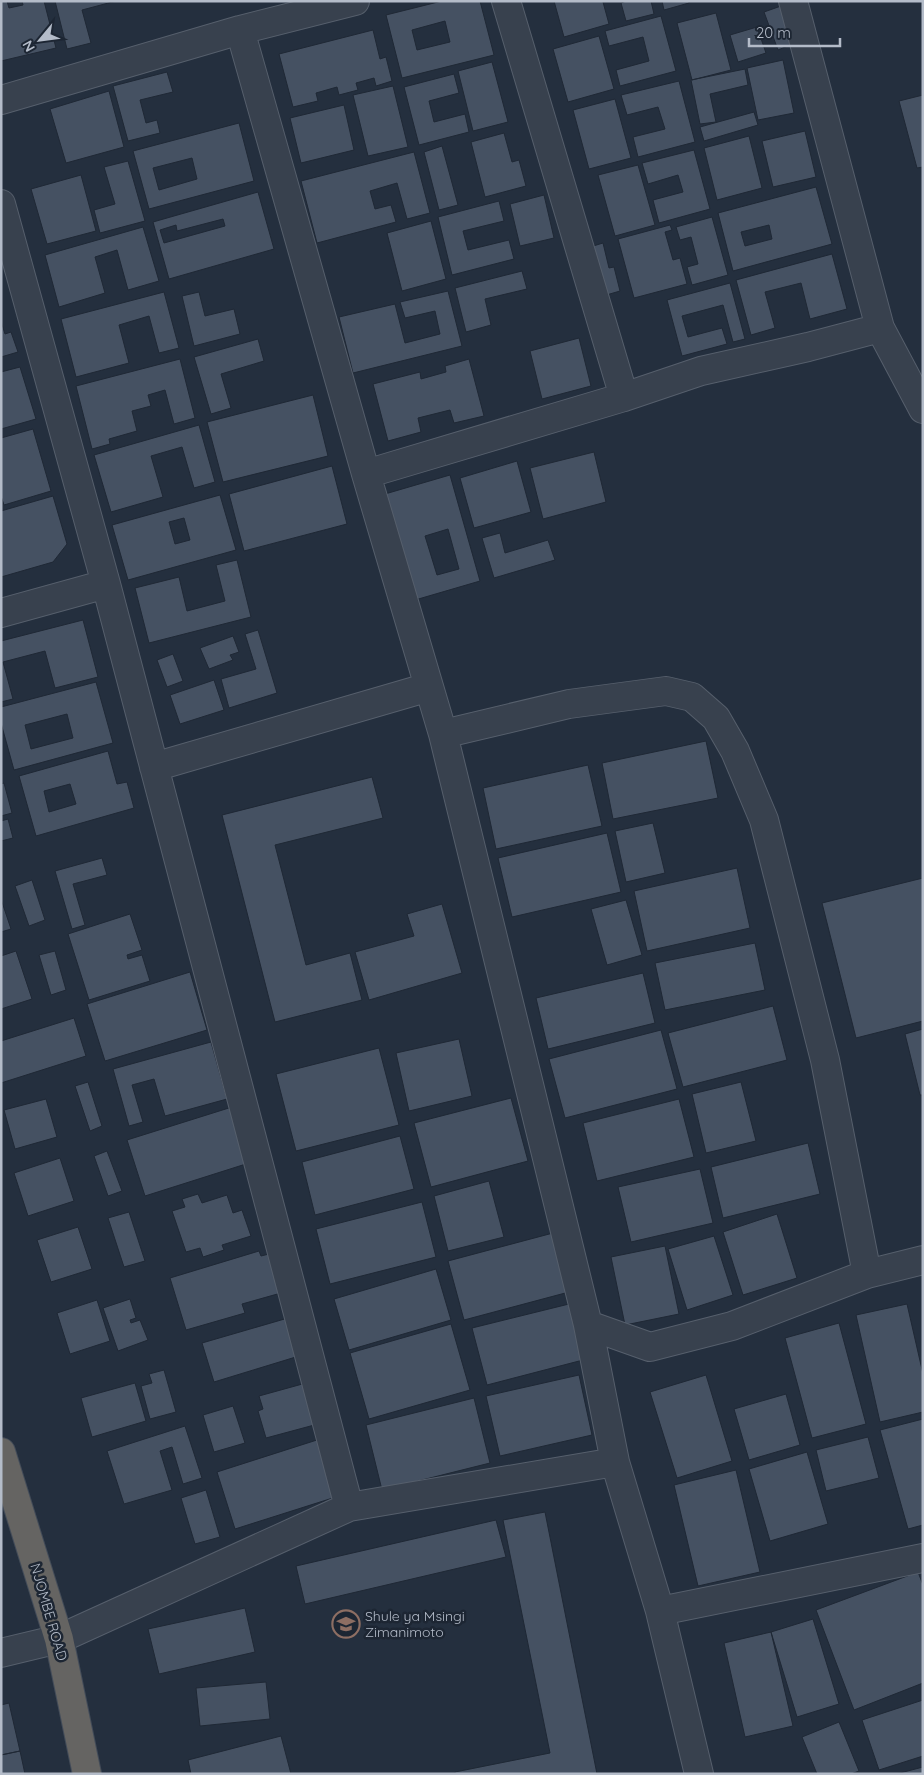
<svg xmlns="http://www.w3.org/2000/svg" width="924" height="1775" font-family="Quicksand,sans-serif">
  <style>
    .building { fill: #455162; stroke: #1f2835; fill-rule: evenodd }
    .lines { fill: none; stroke-linecap: round; stroke-linejoin: round }
    .minor-casing { stroke: #565f6c; stroke-width: 30 }
    .trunk-casing { stroke: #434c59; stroke-width: 30 }
    .minor { stroke: #38414e; stroke-width: 28 }
    .trunk { stroke: #656462; stroke-width: 28 }
    .labels { text-anchor: middle; stroke-width: 5; stroke-linejoin: round; paint-order: stroke }
    .street-label { font-size: 14px; fill: #b4bcc9; stroke: #1d2633 }
    .poi-label { font-size: 14px; fill: #b4bcc9; stroke: #1d2633; text-anchor: start }
  </style>
  <rect width="100%" height="100%" fill="#242f3e"/>
  <path class="building" d="M1 1H7L9 8 23 5 22 1H44L56 48 1 61Z
    M55 1H116L82 10 91 43 67 49Z
    M442 1H480L494 55 402 78 386 15ZM445 21 450 42 417 50 412 30Z
    M554 1H605L603 2 609 24 564 37Z
    M626 1H651L654 14 626 21 621 3Z
    M662 1H689V3L664 10Z
    M781 6 795 43 778 50 764 12Z
    M716 13 731 70 692 80 677 23Z
    M661 16 676 71 620 86 616 70 649 61 643 37 609 46 605 31Z
    M757 27 766 53 738 62 730 35Z
    M373 30 380 59 386 57 392 81 376 86 374 78 356 83 358 90 339 95 337 87 316 93 318 101 293 107 279 54Z
    M599 36 614 89 568 102 553 49Z
    M783 60 794 113 758 120 747 68Z
    M492 62 508 122 473 131 458 71Z
    M745 69 748 85 710 94 716 122 700 124 691 80Z
    M167 72 173 92 140 100 146 123 157 120 160 133 128 141 113 86Z
    M454 74 459 93 429 101 434 122 465 114 469 132 419 145 404 87Z
    M679 81 695 142 638 157 633 137 665 129 658 107 627 115 621 95Z
    M393 86 408 147 368 156 353 95Z
    M109 91 124 147 66 163 50 109Z
    M923 95V167L917 168 899 101Z
    M615 99 631 158 589 169 573 110Z
    M344 105 354 150 301 163 290 118Z
    M754 112 758 125 704 141 700 127Z
    M239 123 254 181 149 209 133 151ZM192 158 197 179 159 190 153 168Z
    M805 131 816 177 773 187 762 141Z
    M504 133 512 162 519 160 526 186 485 197 471 142Z
    M749 136 762 188 717 200 704 148Z
    M442 146 458 205 439 210 424 152Z
    M694 150 710 209 659 223 653 200 683 192 678 175 648 184 642 163Z
    M414 152 430 213 407 219 397 183 370 191 375 209 391 205 396 222 317 243 301 181Z
    M128 161 145 221 100 233 94 210 115 204 104 167Z
    M638 165 655 225 615 236 598 175Z
    M81 175 96 231 47 244 31 189Z
    M816 187 832 244 733 271 718 213ZM769 225 772 239 745 246 741 232Z
    M258 192 274 249 169 279 153 222ZM223 219 225 226 164 243 160 230 176 225 177 231Z
    M544 195 554 238 520 246 510 204Z
    M499 201 504 221 463 231 468 250 509 240 514 259 452 275 438 217Z
    M712 217 728 275 692 285 687 267 698 264 691 237 680 240 676 227Z
    M431 221 446 279 402 291 387 233Z
    M670 225 672 230 665 232 673 260 680 258 687 284 634 298 618 239Z
    M143 227 159 281 128 290 117 250 95 257 105 293 59 307 45 255Z
    M603 243 609 268 614 267 620 291 603 296 590 247Z
    M832 254 847 309 810 319 801 283 765 292 775 328 751 335 736 280Z
    M522 271 527 289 485 299 491 325 466 332 455 288Z
    M730 283 745 339 733 342 723 305 682 316 688 337 722 328 727 344 682 356 667 300Z
    M448 291 462 346 353 373 339 317 395 304 405 343 440 334 435 311 405 318 400 302Z
    M164 292 179 348 159 353 149 316 119 325 129 363 76 377 61 319Z
    M199 292 205 316 234 309 240 334 194 346 182 296Z
    M1 321 5 334 11 332 18 352 1 357Z
    M579 338 591 386 542 399 530 351Z
    M258 339 264 361 221 374 231 408 211 414 194 357Z
    M180 359 195 418 174 424 165 390 148 395 151 406 132 411 137 431 109 439 110 444 92 449 76 386Z
    M469 359 484 416 454 423 450 410 418 418 421 432 388 441 373 384 420 372 421 379 446 372 445 366Z
    M20 367 36 419 1 429V372Z
    M313 395 328 456 223 482 207 422Z
    M199 425 215 482 194 488 182 447 151 456 163 497 111 512 94 455Z
    M33 429 51 491 4 505 1 496V438Z
    M594 452 606 502 543 519 530 468Z
    M517 461 531 512 474 528 460 478Z
    M332 466 347 524 244 551 229 494Z
    M450 475 480 581 415 600 385 494ZM448 529 459 569 437 575 425 536Z
    M220 495 236 550 128 580 112 525ZM184 518 190 540 175 544 169 522Z
    M53 496 67 544 53 562 1 577V511Z
    M500 533 505 553 548 540 555 560 494 578 482 538Z
    M237 560 251 617 149 643 135 588 179 577 187 611 225 601 216 565Z
    M83 620 98 677 55 688 45 651 3 662 13 699 1 702V641Z
    M258 630 277 693 229 708 221 679 256 669 245 634Z
    M233 636 239 652 230 655 233 660 209 669 200 648Z
    M173 654 183 681 167 687 157 660Z
    M214 680 224 710 180 724 170 695Z
    M96 682 113 743 14 770 1 723V707ZM67 714 73 738 31 749 25 725Z
    M706 741 718 798 613 819 602 763Z
    M108 751 117 784 127 782 134 808 36 836 19 776ZM70 784 76 804 49 812 44 791Z
    M588 765 602 826 496 849 483 788Z
    M372 777 383 818 275 845 306 965 350 953 362 1000 275 1022 222 815Z
    M4 783 12 813 1 816V784Z
    M8 819 13 838 1 841V821Z
    M653 823 665 873 626 882 615 831Z
    M607 833 621 892 512 917 498 858Z
    M102 858 107 875 73 884 85 925 72 929 55 871Z
    M737 868 750 928 647 951 634 891Z
    M923 878V1021L856 1038 822 903Z
    M32 880 45 920 29 926 15 886Z
    M1 899 11 929 1 932Z
    M626 900 642 955 607 965 591 909Z
    M442 904 462 973 369 1000 355 952 414 936 407 914Z
    M130 914 142 950 127 955 128 959 142 955 150 981 89 1000 68 934Z
    M755 943 765 990 665 1010 655 963Z
    M16 951 32 999 1 1009V956Z
    M55 951 66 990 51 995 39 955Z
    M190 972 207 1030 105 1061 87 1004Z
    M643 973 655 1023 548 1049 536 998Z
    M773 1006 787 1060 683 1087 668 1033Z
    M74 1018 86 1056 1 1083V1041Z
    M923 1029V1095H920L905 1034Z
    M661 1030 677 1089 565 1118 549 1059Z
    M459 1039 472 1096 409 1111 396 1053Z
    M211 1042 227 1099 165 1116 154 1079 132 1085 143 1122 129 1126 113 1069Z
    M379 1048 399 1125 296 1151 276 1074Z
    M88 1082 102 1126 90 1131 75 1086Z
    M741 1082 756 1141 706 1153 692 1094Z
    M511 1098 528 1161 431 1187 414 1123Z
    M46 1099 57 1137 15 1149 4 1110Z
    M679 1099 694 1157 597 1181 583 1123Z
    M232 1107 249 1163 145 1196 127 1140Z
    M400 1136 414 1189 315 1215 302 1162Z
    M808 1143 820 1194 723 1218 711 1167Z
    M107 1151 122 1191 108 1196 94 1156Z
    M60 1158 74 1201 28 1216 14 1173Z
    M700 1169 713 1223 631 1242 618 1187Z
    M489 1181 504 1237 448 1251 434 1196Z
    M198 1194 202 1203 227 1195 233 1213 242 1210 251 1236 222 1245 224 1250 203 1257 200 1248 186 1252 172 1211 185 1207 182 1199Z
    M422 1202 436 1257 330 1284 316 1229Z
    M129 1212 145 1261 124 1267 108 1218Z
    M777 1214 797 1278 743 1295 723 1232Z
    M78 1227 92 1269 51 1282 37 1240Z
    M553 1233 569 1292 464 1320 448 1261Z
    M714 1236 733 1295 687 1310 668 1249Z
    M665 1246 679 1314 625 1325 611 1257Z
    M259 1251 261 1256 269 1254 281 1293 242 1304 245 1313 186 1330 170 1278Z
    M436 1269 451 1320 349 1350 334 1299Z
    M130 1299 136 1318 130 1320 131 1323 140 1320 148 1340 118 1351 103 1308Z
    M97 1300 110 1341 70 1354 57 1313Z
    M569 1304 583 1360 487 1385 472 1328Z
    M907 1304 923 1374V1412L880 1422 856 1315Z
    M288 1318 299 1356 214 1382 202 1343Z
    M839 1323 866 1424 812 1438 785 1338Z
    M451 1324 470 1390 369 1419 350 1353Z
    M164 1370 176 1412 150 1419 141 1386 152 1383 149 1374Z
    M579 1375 592 1435 500 1456 486 1396Z
    M706 1375 732 1461 677 1478 650 1392Z
    M135 1383 146 1421 92 1437 81 1398Z
    M306 1383 318 1424 266 1438 258 1411 263 1409 259 1396Z
    M786 1394 800 1445 749 1460 734 1409Z
    M474 1398 490 1463 382 1490 366 1425Z
    M233 1406 245 1443 214 1452 203 1415Z
    M923 1419V1525L908 1529 880 1430Z
    M185 1426 202 1478 183 1484 172 1447 160 1451 172 1490 124 1504 107 1451Z
    M868 1437 879 1478 826 1491 816 1450Z
    M320 1439 339 1496 235 1529 217 1472Z
    M807 1452 828 1524 770 1541 749 1469Z
    M736 1470 760 1572 698 1586 674 1485Z
    M206 1490 220 1537 195 1544 181 1498Z
    M545 1512 597 1774H455V1772L550 1753 503 1520Z
    M496 1520 506 1557 305 1604 296 1566Z
    M918 1572 923 1585V1683L854 1710 816 1610Z
    M245 1608 255 1652 159 1674 148 1629Z
    M813 1619 839 1704 797 1717 771 1632Z
    M771 1632 793 1726 745 1737 724 1643Z
    M266 1682 270 1719 200 1726 196 1688Z
    M923 1700V1756L879 1770 862 1720Z
    M9 1703 20 1751 1 1755V1705Z
    M839 1722 859 1771 851 1774H817L802 1737Z
    M281 1736 291 1774H191L188 1760Z
    M20 1751 25 1774H1V1755Z
    M923 1767V1774H896Z"/>
  <g class="lines">
    <g class="minor-casing">
      <path id="minor" d="M506 1 624 397
        M793 1 880 328 923 409
        M240 30 366 474 443 734 588 1325 615 1462 660 1611 699 1774
        M1 100 240 30 355 1
        M1 204 106 584 349 1507
        M366 474 624 397 701 371 808 347 880 328
        M1 613 106 584
        M443 734 569 704 666 691 692 697 716 718 735 751 764 820 825 1060 867 1274
        M154 767 429 687
        M588 1325 650 1347 732 1326 867 1274 923 1260
        M660 1611 923 1558
        M1 1653 59 1639 349 1507 615 1462"/>
    </g>
    <g class="trunk-casing">
      <path id="trunk" d="M1 1452 59 1639 87 1774"/>
    </g>
    <use href="#minor" class="minor"/>
    <use href="#trunk" class="trunk"/>
  </g>
  <defs>
    <g id="school-ring" transform="scale(1.4375)"><circle r="9.5" fill="#1d2633" stroke="#8d6e63" stroke-width="1.5"/><path d="M0-5L7-2L0 1L-7-2ZM-4 1L0 2.5L4 1V4Q0 6-4 4Z" fill="#8d6e63"/></g>
  </defs>
  <g fill-rule="evenodd">
    <use href="#school-ring" x="346" y="1624"/>
  </g>
  <g class="labels">
    <g class="street-label">
      <text transform="translate(49 1612) rotate(74)" y="5">NJOMBE ROAD</text>
    </g>
    <g class="poi-label">
      <text x="365" y="1621">Shule ya Msingi<tspan x="365" dy="16">Zimanimoto</tspan></text>
    </g>
  </g>
  <rect width="924" height="1775" fill="none" stroke="#b4bcc9" stroke-width="5"/>
  <g transform="translate(40 40) rotate(241)" stroke="#1d2633" stroke-width="4" paint-order="stroke">
  <path d="M0-4L9 19L0 12L-9 19Z" fill="#b4bcc9"/>
  <text y="-8" font-size="14" font-weight="bold" text-anchor="middle" fill="#b4bcc9">N</text>
  </g>
  <path d="M749 38v8h91v-8" fill="none" stroke="#b4bcc9" stroke-width="2.5"/>
  <text x="756" y="38" font-size="15" fill="#b4bcc9" stroke="#1d2633" stroke-width="4" paint-order="stroke">20 m</text>
</svg>
